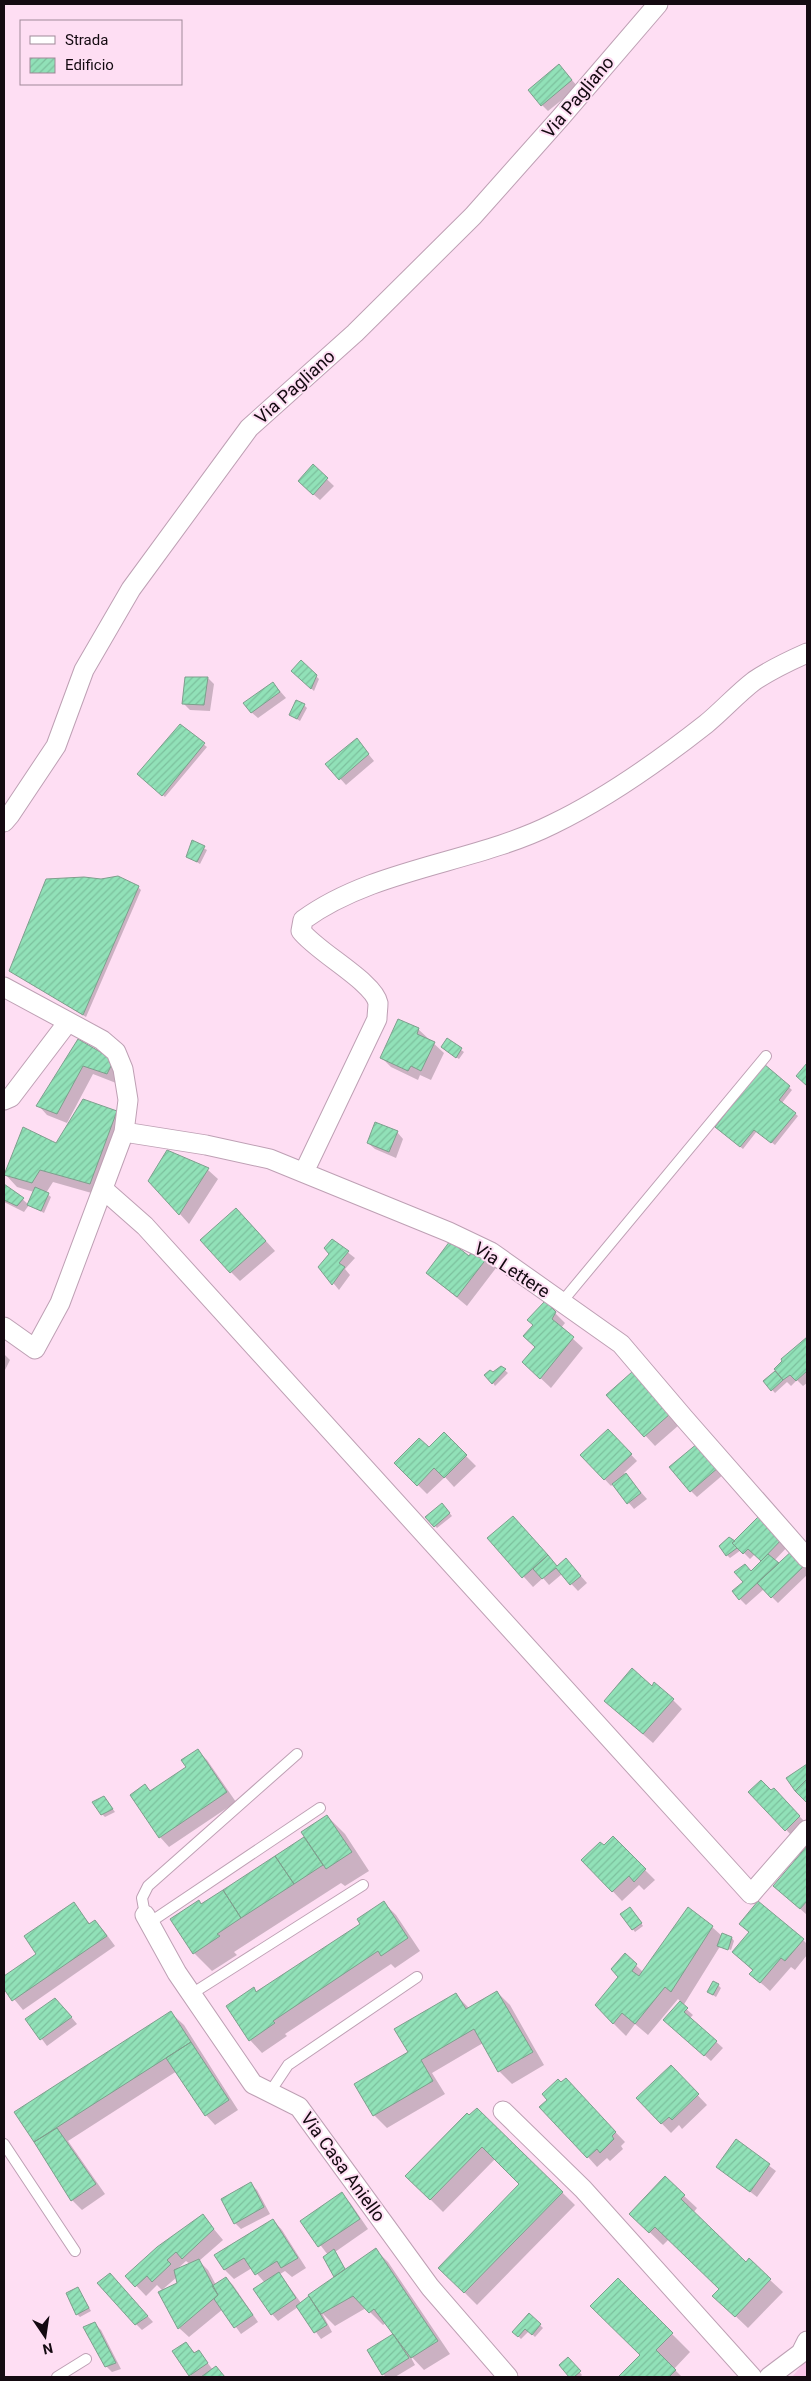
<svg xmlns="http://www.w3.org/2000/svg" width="811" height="2381" font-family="Roboto,sans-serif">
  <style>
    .green { fill: #fbc7ea }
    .shadow { fill: #0003; fill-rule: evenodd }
    .building { fill: url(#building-hatch); stroke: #7e9f8d }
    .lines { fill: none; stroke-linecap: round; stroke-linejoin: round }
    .service-casing { stroke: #bea0b4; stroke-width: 12 }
    .minor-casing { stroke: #bea0b4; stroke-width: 21 }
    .service { stroke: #fff; stroke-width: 10 }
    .minor { stroke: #fff; stroke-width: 19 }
    .labels { text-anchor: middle; stroke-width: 4; stroke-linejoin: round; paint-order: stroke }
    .street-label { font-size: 18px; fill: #140a11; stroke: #fedef3 }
  </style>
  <defs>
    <pattern id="building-hatch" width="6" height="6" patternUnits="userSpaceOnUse" patternTransform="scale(1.25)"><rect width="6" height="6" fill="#91e1b8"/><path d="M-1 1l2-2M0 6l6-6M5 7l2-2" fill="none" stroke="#7cc09d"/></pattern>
  </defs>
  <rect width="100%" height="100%" fill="#fedef3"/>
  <path class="green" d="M807 2359V2377H792Z"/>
  <path class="shadow" d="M559 65 578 87 548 111 542 105Z
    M313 466 334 486 320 500 305 487Z
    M301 662 319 679 314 691 293 671Z
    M208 678 214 684 210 711 190 710 184 704Z
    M273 683 286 698 258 718 251 712Z
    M304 705 307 708 300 721 290 715Z
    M180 726 207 747 165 797 139 774Z
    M357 740 374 761 346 785 327 764Z
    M192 842 207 850 200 864 187 856Z
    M138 887 141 890 86 1017 13 973Z
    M418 1029 444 1053 431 1080 420 1075 418 1080 391 1067 382 1058Z
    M447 1040 464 1052 459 1059 445 1050Z
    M78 1041 113 1061 116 1083 93 1074 67 1123 47 1115 38 1105Z
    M765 1066 792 1090 782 1103 798 1116 775 1145 757 1131 743 1149 719 1130Z
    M117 1112 129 1124 102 1196 53 1182 46 1193 51 1197 44 1213 29 1205 24 1212 4 1202V1185L11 1189 29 1205 34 1192 17 1187 5 1174Z
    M397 1132 403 1139 396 1158 375 1149 368 1143Z
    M168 1152 208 1170 218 1179 189 1224 150 1181Z
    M246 1219 275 1251 240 1281 231 1272Z
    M332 1240 355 1258 345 1269 350 1275 339 1290 320 1267 331 1254Z
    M469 1257 486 1259 496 1268 467 1306 427 1273Z
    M545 1303 565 1323 561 1328 583 1348 551 1388 533 1371Z
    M807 1338V1383L803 1386 797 1380 791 1386 787 1382 775 1393 765 1382 781 1375 784 1362 782 1359Z
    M4 1354 10 1360 4 1372Z
    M501 1367 508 1373 495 1386 493 1383V1374Z
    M632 1374 679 1425 655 1446 608 1395Z
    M608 1430 637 1461 624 1473 647 1499 634 1509 613 1484 611 1486 582 1455Z
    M444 1434 476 1466 454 1487 445 1477 427 1494 396 1463 429 1449Z
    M698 1445 724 1474 697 1497 691 1491Z
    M442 1504 452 1516 437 1528 427 1517Z
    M762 1515 790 1544 774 1561 779 1565 807 1564V1575L778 1603 764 1589 746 1605 740 1599 745 1582 762 1562 755 1554 750 1559 741 1550 730 1558 727 1555 735 1543Z
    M522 1527 558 1567 572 1566 587 1583 578 1591 562 1574 549 1585 543 1578 533 1587 489 1538Z
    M652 1687 673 1700 682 1709 653 1743 615 1710Z
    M198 1751 207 1760 236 1802 169 1847 160 1837 145 1786 151 1792 188 1767Z
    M774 1790 806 1823 792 1836 750 1792H772Z
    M104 1797 115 1812 105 1817 102 1814Z
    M327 1816 345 1834 369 1871 345 1886 341 1883 234 1952 237 1955 212 1971 194 1953 202 1905 306 1838Z
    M613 1838 655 1880 644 1890 639 1885 622 1901 583 1860Z
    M807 1848V1915L775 1886Z
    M384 1903 396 1915 420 1951 395 1968 391 1964 285 2034 287 2036 262 2053 250 2040 253 1989 257 1993 362 1924Z
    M73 1904 90 1924 95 1921 104 1931 115 1946 23 2010 4 1987V1978L38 1954Z
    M633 1911 643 1926 635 1932 622 1914Z
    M741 1924 803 1940 807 1944V1955L795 1970 791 1967 770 1991 751 1974 753 1971 733 1952 749 1933Z
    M712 1927 722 1936 732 1938 734 1941 731 1950 721 1946 719 1948 683 2006 693 2015 690 2018 723 2048 711 2061 665 2020 681 2002 678 1999 648 2035 635 2024 626 2036 613 2023 625 1955 643 1972Z
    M718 1985 721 1988 716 1997 708 1992Z
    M497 1992 510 2005 544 2065 512 2084 499 2071 483 2043 432 2073 445 2094 387 2128 374 2115 410 2053 456 1995 469 2008Z
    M62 2006 77 2024 47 2046 27 2019Z
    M171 2013 184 2025 238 2110 215 2125 206 2115 177 2071 68 2141 105 2194 82 2210 72 2200 16 2112Z
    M671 2067 707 2105 682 2129 679 2125 671 2133 637 2098Z
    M575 2090 625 2142 621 2146 623 2149 610 2161 607 2158 597 2167 588 2157Z
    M477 2109 575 2205 477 2305 440 2268 521 2184 495 2159 443 2212 407 2176Z
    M736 2141 776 2171 757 2197 718 2167Z
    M665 2178 697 2208 693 2213 746 2263 770 2280 783 2292 748 2328 727 2308 721 2289 669 2239 663 2245 631 2214Z
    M251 2184 257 2190 270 2214 241 2229 235 2223Z
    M342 2194 351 2204 368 2229 335 2252 346 2270 375 2249 388 2262 450 2354 424 2370 409 2354 415 2365 395 2377H386L383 2374 369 2351 395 2335 386 2323 383 2325 366 2308 335 2326 322 2313 332 2332 321 2339 298 2307 278 2321 272 2314 265 2283 252 2268 234 2279 225 2270 216 2256 273 2220 282 2230 306 2268 292 2277 285 2271 280 2274 301 2303 336 2277 324 2258 328 2255 302 2221Z
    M203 2216 223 2240 199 2261 208 2270 216 2285 226 2278 233 2285 258 2322 241 2334 223 2309 189 2337 179 2328 163 2291 157 2285 146 2296 127 2276ZM186 2261 190 2264 175 2271ZM177 2277 178 2283 162 2290Z
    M618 2280 690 2352 674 2369 682 2377H620L642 2355Z
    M116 2281 153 2322 142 2330 136 2324Z
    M78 2288 91 2311 80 2317 77 2314Z
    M529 2315 543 2328 535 2337 529 2331 521 2339 514 2332Z
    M95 2324 101 2330 121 2369 112 2372 106 2366Z
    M186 2343 196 2354 199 2352 213 2370 216 2367 225 2377H191Z
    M568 2359 582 2375 580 2377H571L560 2365Z"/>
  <path class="building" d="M559 64 572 80 541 106 528 90Z
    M313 464 328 478 313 495 298 481Z
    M301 660 317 675 311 689 291 671Z
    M185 677H208L204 705 182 704Z
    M273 682 280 692 251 713 243 703Z
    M296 700 305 704 297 719 289 715Z
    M180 724 205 743 162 796 137 774Z
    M357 738 369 754 339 780 325 764Z
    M192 840 205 846 197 862 186 857Z
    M118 876 139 886 83 1015 9 971 46 879 84 877 101 879Z
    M398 1019 419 1028 417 1034 435 1042 421 1071 411 1066 408 1071 380 1058Z
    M447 1038 462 1048 456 1058 441 1047Z
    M78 1039 114 1060 107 1074 83 1066 57 1114 36 1106Z
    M807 1063V1086L796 1076Z
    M764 1064 790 1086 779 1100 796 1113 771 1143 754 1130 740 1147 715 1127Z
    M83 1099 117 1111 90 1184 40 1170 32 1183 4 1175 23 1127 56 1143Z
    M375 1122 398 1131 389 1152 367 1143Z
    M167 1150 209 1168 179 1215 148 1181Z
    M4 1184 24 1198 17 1206 4 1200Z
    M35 1187 49 1193 41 1211 27 1205Z
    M236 1208 266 1241 230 1273 200 1240Z
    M332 1239 349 1251 339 1263 345 1267 332 1285 318 1267 329 1254 324 1248Z
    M450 1241 469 1256 474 1248 487 1258 457 1297 426 1273Z
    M545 1301 556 1312 552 1319 574 1337 540 1379 522 1362 535 1347 523 1336 533 1325 527 1320Z
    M807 1337V1371L796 1381 790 1375 783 1380 774 1369 782 1361 781 1359Z
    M501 1366 506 1369 492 1384 484 1375 490 1370 493 1372Z
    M775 1371 783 1380 771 1391 763 1381Z
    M632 1372 670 1414 644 1437 606 1395Z
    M608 1429 632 1454 604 1480 580 1455Z
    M444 1432 467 1455 444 1478 434 1468 417 1486 394 1463 419 1438 429 1447Z
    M698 1443 719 1467 690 1492 669 1467Z
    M626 1473 641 1493 627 1504 612 1484Z
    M442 1503 450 1513 434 1527 425 1517Z
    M762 1513 785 1536 761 1561 748 1549 743 1554 732 1543Z
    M513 1516 548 1555 522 1578 487 1538Z
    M729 1537 735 1541 732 1543 737 1548 726 1556 719 1546Z
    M794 1549 807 1563 771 1598 757 1583Z
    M768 1554 779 1563 739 1600 732 1591 743 1582 734 1572 745 1564 751 1571Z
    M548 1555 557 1566 566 1558 581 1576 570 1585 556 1568 542 1579 533 1569Z
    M632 1668 652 1686 654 1682 674 1699 643 1734 604 1701Z
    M198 1749 227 1792 159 1838 130 1795 145 1784 150 1791 186 1767 181 1760Z
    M807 1764V1779L795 1791 786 1778Z
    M807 1779V1803L795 1791Z
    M761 1780 771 1790 774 1788 800 1816 785 1831 748 1792Z
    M104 1796 113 1809 101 1815 92 1802Z
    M327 1815 352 1852 326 1869 301 1832Z
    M613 1836 646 1869 634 1882 629 1876 612 1892 581 1860 600 1842 604 1845Z
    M304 1837 323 1865 294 1884 275 1856Z
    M807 1846V1901L800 1909 773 1886Z
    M275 1856 294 1884 241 1918 223 1890Z
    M223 1890 241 1918 217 1934 220 1936 193 1954 170 1919 199 1900 201 1904Z
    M384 1901 408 1938 381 1956 378 1951 273 2021 275 2023 249 2041 226 2006 254 1987 256 1992 360 1924 357 1919Z
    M758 1901 804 1939 785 1961 781 1958 760 1983 749 1974 753 1970 732 1952 749 1932 739 1924Z
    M74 1902 89 1924 95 1920 107 1936 12 2001 4 1989V1976L36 1954 24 1936Z
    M630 1907 642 1923 632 1930 620 1914Z
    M688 1907 713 1926 671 1992 665 1987 635 2024 622 2013 613 2024 595 2005 618 1977 611 1969 625 1953 637 1964 632 1971 639 1976Z
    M722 1933 732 1937 728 1950 717 1946Z
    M713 1981 719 1984 713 1995 707 1992Z
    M497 1991 533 2052 498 2072 474 2029 421 2060 433 2081 373 2116 354 2084 408 2052 394 2029 456 1993 466 2009Z
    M55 1998 72 2017 40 2040 25 2019Z
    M680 2001 688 2008 684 2012 717 2041 704 2056 663 2020Z
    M171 2011 191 2042 34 2142 14 2112Z
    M191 2042 229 2100 205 2116 166 2058Z
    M671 2065 699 2094 672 2120 669 2117 661 2124 636 2098Z
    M566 2078 616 2132 612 2136 614 2139 600 2153 597 2149 587 2158 539 2107 547 2100 542 2094 558 2079 561 2082Z
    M477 2108 563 2192 464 2293 438 2268 519 2184 482 2147 430 2200 405 2176 467 2113 469 2115Z
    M57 2128 96 2184 71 2201 34 2142Z
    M736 2139 770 2164 750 2192 716 2167Z
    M665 2176 685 2195 681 2199 746 2262 749 2258 771 2279 735 2317 712 2296 719 2289 655 2227 649 2233 629 2214Z
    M251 2182 264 2207 234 2224 221 2199Z
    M342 2192 360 2219 318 2247 300 2221Z
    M203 2214 214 2229 182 2259 176 2252 167 2260 171 2264 152 2282 147 2276 135 2287 125 2276 157 2247Z
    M273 2219 298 2258 281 2268 277 2261 255 2275 244 2258 224 2270 214 2255Z
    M376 2248 438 2341 411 2358 374 2309 369 2313 353 2296 321 2314 308 2295Z
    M334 2249 345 2269 334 2277 323 2257Z
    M199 2259 218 2295 178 2329 158 2292 177 2283 174 2270Z
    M279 2272 296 2298 271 2315 253 2289Z
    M110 2273 148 2316 135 2325 97 2283Z
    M226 2277 253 2315 234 2328 214 2299 218 2295 212 2286Z
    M618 2278 673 2333 656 2350 676 2370 669 2377H618L640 2355 590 2306Z
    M78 2287 89 2308 76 2315 66 2293Z
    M309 2296 327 2325 314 2333 296 2306Z
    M529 2313 541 2324 532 2335 525 2329 518 2337 512 2332Z
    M95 2322 116 2363 105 2367 83 2327Z
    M393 2334 409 2358 382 2375 367 2350Z
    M186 2342 194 2353 199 2350 208 2363 189 2376 172 2351Z
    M568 2357 581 2371 574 2377H569L559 2365Z
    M216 2366 225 2377H201Z"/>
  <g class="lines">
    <g class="service-casing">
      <path id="service" d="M561 1303 766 1056
        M145 1915 142 1898 148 1886 297 1754
        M149 1923 320 1808
        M193 1993 363 1885
        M270 2092 288 2065 417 1977
        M4 2144 75 2251
        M57 2377 86 2359"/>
    </g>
    <g class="minor-casing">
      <path id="minor" d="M4 822 10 815 56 746 84 670 131 589 249 428 355 333 473 216 561 117 658 4
        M4 987 102 1040 116 1052 123 1069 128 1100 124 1132 60 1303 35 1349 4 1327
        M4 1100 11 1097 68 1022
        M124 1132 206 1145 270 1159 449 1232 491 1252 621 1344 684 1418 807 1558
        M304 1172 377 1019C377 1014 378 1008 378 1003 374 982 317 952 301 931L303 920C374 868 475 863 553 824 607 798 659 761 706 724 722 711 737 694 754 681 770 670 789 661 807 653
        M103 1189 145 1226 751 1894 807 1830
        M145 1915 177 1973 253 2084 299 2107 430 2287 508 2377
        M503 2111 583 2189 752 2377
        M769 2377 801 2353 807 2341"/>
    </g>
    <use href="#service" class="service"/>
    <use href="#minor" class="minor"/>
  </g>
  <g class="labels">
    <g class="street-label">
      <text transform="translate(578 97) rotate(-50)" y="6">Via Pagliano</text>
      <text transform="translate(295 387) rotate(-42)" y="6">Via Pagliano</text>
      <text transform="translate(512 1270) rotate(33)" y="6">Via Lettere</text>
      <text transform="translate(343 2167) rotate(54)" y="6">Via Casa Aniello</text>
    </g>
  </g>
  <rect width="811" height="2381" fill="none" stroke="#140a11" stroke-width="10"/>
  <rect x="20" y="20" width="162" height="65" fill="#fedef3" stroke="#a08999"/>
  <rect x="30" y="36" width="25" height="8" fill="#ffffff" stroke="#a08999"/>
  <text x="65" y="45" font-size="15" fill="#140a11">Strada</text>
  <rect x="30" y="58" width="25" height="15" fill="url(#building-hatch)" stroke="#a08999"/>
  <text x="65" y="70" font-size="15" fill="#140a11">Edificio</text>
  <g transform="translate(45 2336) rotate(167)" stroke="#fedef3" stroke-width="4" paint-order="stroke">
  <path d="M0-4L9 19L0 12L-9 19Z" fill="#140a11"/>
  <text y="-8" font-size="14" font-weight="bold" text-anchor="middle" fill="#140a11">N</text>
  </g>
</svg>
